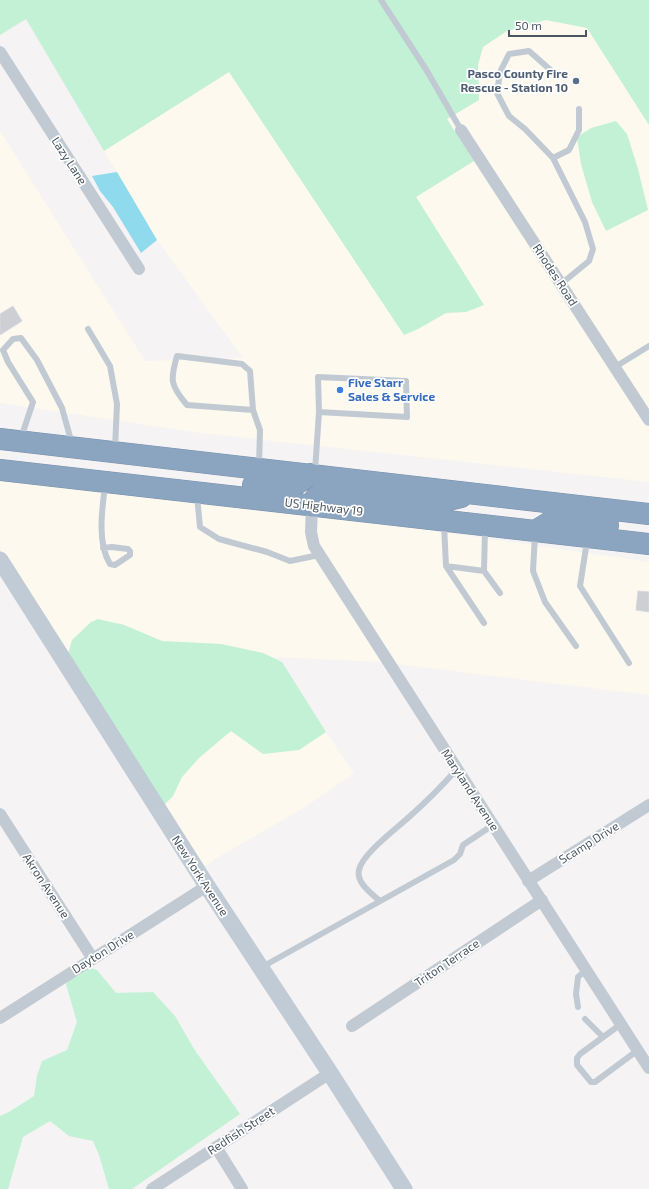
<svg xmlns="http://www.w3.org/2000/svg" width="649" height="1189" font-family="'Exo 2',sans-serif">
  <style>
    .commercial { fill: #fdf9ef; fill-rule: evenodd }
    .green { fill: #c3f1d5 }
    .water { fill: #90daee }
    .building { fill: #cdcfd5; stroke: #d7d9de }
    .lines { fill: none; stroke-linecap: round; stroke-linejoin: round }
    .highway-casing { stroke: #7690ad; stroke-width: 22 }
    .lane { stroke: #c1cad2; stroke-width: 6 }
    .street { stroke: #c1cad2; stroke-width: 12 }
    .secondary { stroke: #c1cbd6; stroke-width: 17 }
    .highway { stroke: #8ba5c1; stroke-width: 21 }
    .service-dot { fill: #5c6f8a; stroke: #fff; stroke-width: 1.5 }
    .shop-dot { fill: #3f7fe0; stroke: #fff; stroke-width: 1.5 }
    .labels { text-anchor: middle; stroke-width: 3.5; stroke-linejoin: round; paint-order: stroke }
    .service-label { font-size: 12px; font-weight: bold; fill: #4e5e75; stroke: #fff; text-anchor: end }
    .street-label { font-size: 12px; fill: #4a5661; stroke: #fff }
    .shop-label { font-size: 12px; font-weight: bold; fill: #366cbe; stroke: #fff; text-anchor: start }
  </style>
  <rect width="100%" height="100%" fill="#f5f3f3"/>
  <path class="commercial" d="M546 20 587 28 649 125V482L200 433 0 403V131L145 361 243 358 157 240 104 151 229 72 404 335 418 329 446 313 466 312 484 305 416 197 474 161 446 119 479 100 478 65 483 47 507 31ZM627 134 638 169 648 210 606 230 592 202 581 164Z
    M0 479 263 506 649 562V695L381 662 271 657 263 653 221 644 162 641 123 624 98 620 164 805 173 796 182 777 199 758 231 730 299 750 326 732 354 773 302 809 215 859 204 867 196 859 0 549Z"/>
  <path class="green" d="M0 0H649V125L587 28 546 20 507 31 483 47 478 65 479 100 447 119 474 161 416 197 484 305 466 312 446 313 418 329 404 335 229 72 104 151 26 19 0 35Z
    M616 121 627 134 638 169 648 210 606 231 592 202 581 164 577 137 591 128Z
    M98 619 124 625 162 641 221 644 263 653 282 662 326 732 299 750 263 754 231 731 199 758 182 777 173 796 164 805 68 654 72 640 91 622Z
    M79 964 97 970 116 993 153 992 175 1016 194 1049 240 1114 132 1189H109L99 1155 93 1141 69 1136 50 1121 23 1137 8 1189H0V1116L9 1112 34 1096 37 1076 42 1061 67 1050 77 1022 66 984Z"/>
  <path class="water" d="M117 172 157 240 141 253 113 207 100 191 92 176Z"/>
  <path class="building" d="M13 306 22 321 0 335V314Z
    M638 591 649 592V612L636 610Z"/>
  <g class="lines">
    <g class="highway-casing">
      <path id="highway" d="M0 439 649 514
        M0 470 649 544
        M253 485C279 488 290 493 310 474
        M312 506C314 497 319 493 328 492L433 504 461 497
        M535 531 556 518 608 525"/>
    </g>
    <path class="lane" d="M381 0 427 71 461 130
      M554 73 529 51 509 54 500 72 497 93 509 116 525 129 553 158 569 150 579 130V109
      M553 158 585 222 593 249 589 261 561 284
      M88 329 110 366 117 404 115 449
      M615 367 649 346
      M253 410 250 371 242 364 177 356C170 380 170 385 187 405L253 410 260 430 259 465
      M21 438 33 402 8 362 3 350 13 339 21 338 37 360 62 408 72 444
      M315 471 319 412 407 417 406 381 318 377 319 412
      M197 496 200 527 219 539 267 552 290 561 319 555
      M444 525 446 566 484 623
      M485 529 484 571 500 593
      M535 535 533 571 545 602 576 646
      M587 541 580 586 629 663
      M103 548 112 547 128 549 130 551V555L115 565 110 564C97 543 102 509 105 486
      M446 566 484 571
      M380 901C372 894 356 883 359 870 362 854 397 828 409 817 426 802 442 786 457 769
      M262 967 454 860 460 854 463 845 493 825
      M578 1007 576 994 578 977 586 970
      M585 1019 603 1037
      M621 1024 580 1054 577 1058V1065L591 1082H595L638 1050"/>
    <path class="street" d="M0 52 139 269
      M461 130 649 420
      M312 506 311 532 314 546 649 1068
      M0 814 93 959
      M528 881 649 805
      M0 1018 207 886
      M352 1026 542 900
      M216 1147 242 1189
      M152 1189 330 1073"/>
    <path class="secondary" d="M0 560 207 886 330 1073 404 1189"/>
    <use href="#highway" class="highway"/>
  </g>
  <circle class="service-dot" cx="576" cy="81" r="4"/>
  <circle class="shop-dot" cx="340" cy="390" r="4"/>
  <g class="labels">
    <g class="service-label">
      <text x="568" y="78">Pasco County Fire<tspan x="568" dy="14">Rescue - Station 10</tspan></text>
    </g>
    <g class="street-label">
      <text transform="translate(69 161) rotate(57)" y="4">Lazy Lane</text>
      <text transform="translate(555 275) rotate(57)" y="4">Rhodes Road</text>
      <text transform="translate(324 507) rotate(7)" y="4">US Highway 19</text>
      <text transform="translate(470 790) rotate(57)" y="4">Maryland Avenue</text>
      <text transform="translate(589 843) rotate(-32)" y="4">Scamp Drive</text>
      <text transform="translate(200 876) rotate(57)" y="4">New York Avenue</text>
      <text transform="translate(46 886) rotate(57)" y="4">Akron Avenue</text>
      <text transform="translate(103 952) rotate(-32)" y="4">Dayton Drive</text>
      <text transform="translate(447 963) rotate(-34)" y="4">Triton Terrace</text>
      <text transform="translate(241 1131) rotate(-33)" y="4">Redfish Street</text>
    </g>
    <g class="shop-label">
      <text x="348" y="387">Five Starr<tspan x="348" dy="14">Sales &amp; Service</tspan></text>
    </g>
  </g>
  <path d="M509 30v6h77v-6" fill="none" stroke="#4a5661" stroke-width="2"/>
  <text x="515" y="30" font-size="12" fill="#4a5661" stroke="#ffffff" stroke-width="3" paint-order="stroke">50 m</text>
</svg>
